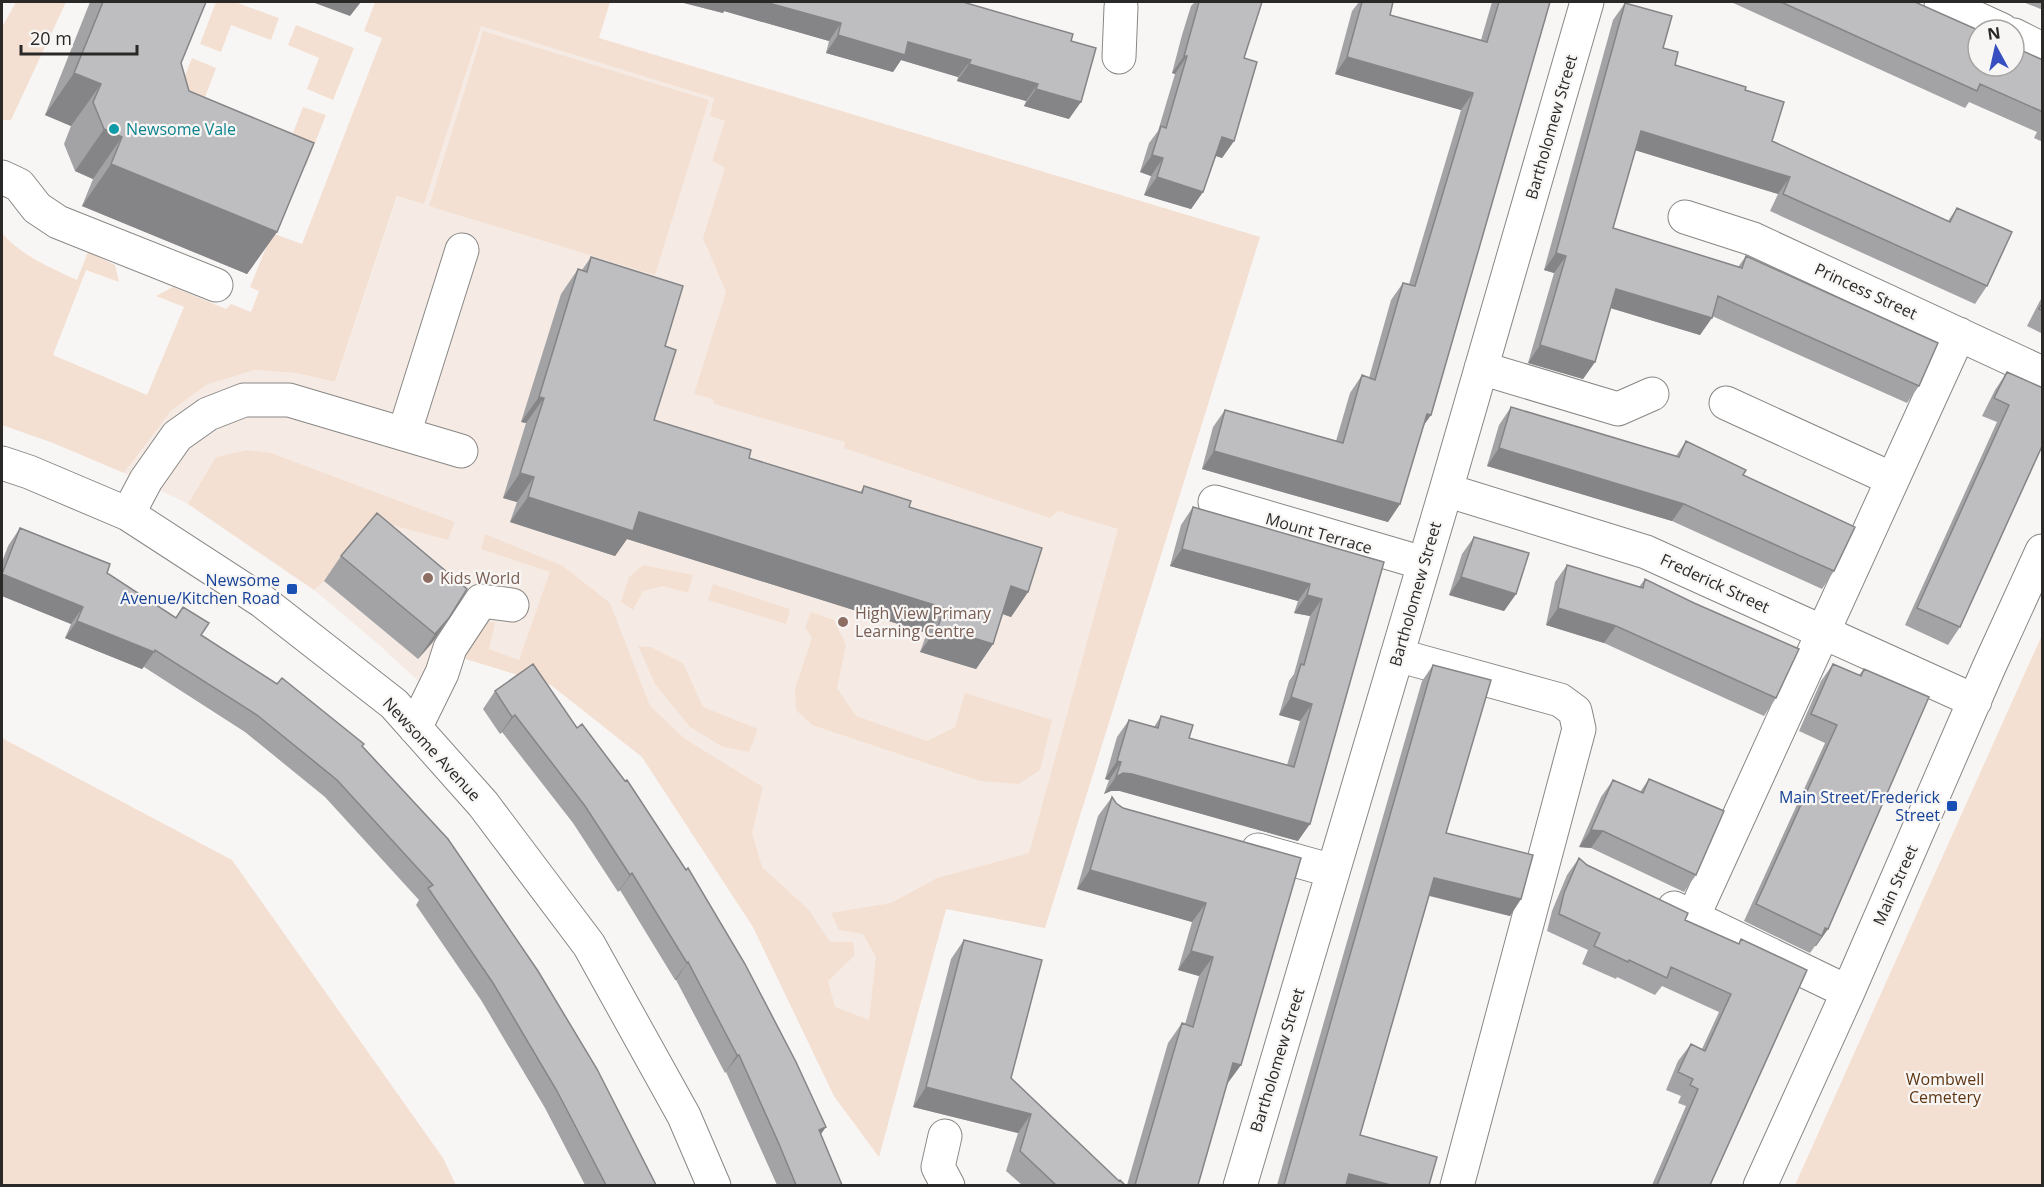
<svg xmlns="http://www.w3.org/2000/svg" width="2044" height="1187" font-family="'Open Sans',sans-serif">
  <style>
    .built { fill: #f5ebe4 }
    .green { fill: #f4e0d2 }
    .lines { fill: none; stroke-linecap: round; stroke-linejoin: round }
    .minor-casing { stroke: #898785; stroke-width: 35 }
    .minor { stroke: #fff; stroke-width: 33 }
    .wall { fill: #a3a3a6 }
    .shaded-wall { fill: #858587 }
    .building { fill: #bebec1; stroke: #858587; stroke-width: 1.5 }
    .culture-dot { fill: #0f9aa8; stroke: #f8f6f4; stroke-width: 2 }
    .education-dot { fill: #8d6e63; stroke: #f8f6f4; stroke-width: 2 }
    .transit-dot { fill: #1a4fb4; stroke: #f8f6f4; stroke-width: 2 }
    .labels { text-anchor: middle; stroke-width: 4.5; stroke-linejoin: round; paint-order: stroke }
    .street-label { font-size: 16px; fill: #2a2928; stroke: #f8f6f4 }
    .culture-label { font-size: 16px; fill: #0d838f; stroke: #f8f6f4; text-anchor: start }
    .education-label { font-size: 16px; fill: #785e54; stroke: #f8f6f4; text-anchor: start }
    .transit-label { font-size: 16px; fill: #164399; stroke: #f8f6f4; text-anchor: end }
    .park-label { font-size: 16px; fill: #5f3612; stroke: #f8f6f4 }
  </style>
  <rect width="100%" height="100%" fill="#f8f6f4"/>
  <path class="built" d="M463 2 598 38 1260 237 1045 928 946 909 879 1157 834 1096 753 927 642 757 551 685 459 657 443 704 378 644 314 590 188 504 124 473 171 411 206 385 254 370 296 373 335 382Z"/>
  <path class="green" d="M16 2H66L11 120H2V27Z
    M216 2H235L279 18 271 40 231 25 221 52 200 44Z
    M375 2H610L599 38 1260 237 1045 928 946 909 879 1157 834 1096 753 927 642 757 551 685 459 657 484 620 495 623 489 649 519 660 550 572 481 549 485 534 563 566 610 603 650 706 685 739 763 787 752 833 762 867 809 910 830 942H853L855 955 828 981 835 1007 869 1020 876 957 863 934 839 930 831 913 891 903 937 878 1029 853 1118 529 1058 511 1050 518 844 448 845 442 714 404 713 399 694 394 726 292 703 238 725 168 712 161 725 121 710 116 714 98 481 26 424 204 397 196 335 382 296 373 254 370 206 385 171 411 124 473 53 443 2 425V233C22 256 49 267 77 280L88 252 115 265 119 282 86 270 53 355 147 395 184 307 156 296 173 287 226 309 231 304 251 312 259 291 250 287 272 233 302 244 382 38 364 31Z
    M296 25 354 48 333 100 307 89 319 58 288 45Z
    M483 31 709 100 655 275 429 206Z
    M192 58 216 68 204 100 170 113Z
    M303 107 326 115 306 166 248 144 258 120 293 133Z
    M248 450 271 453 455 522 448 540 373 520 324 581 314 590 188 504 216 457Z
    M643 565 693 575 688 593 663 586 643 591 633 610 621 602 629 577Z
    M713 584 790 609 786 624 708 600Z
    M811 612 834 620 846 645 837 688 856 716 927 741 955 727 965 693 1052 720 1040 770 1019 784 980 781 812 725 796 710 795 689 812 638 805 627Z
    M2042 635V1185H1795Z
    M638 646 651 647 683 663 703 707 758 729 749 752 723 747 690 727 655 684Z
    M2 738 232 860 443 1158 456 1185H2Z"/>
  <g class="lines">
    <g class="minor-casing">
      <path id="minor" d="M1941 2 2002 30
        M2014 35 2042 49
        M1119 57 1121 7
        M2 177 19 185 37 208 58 222 216 285
        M1685 217 1753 239 2042 373
        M1481 368 1618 409 1652 394
        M1726 403 1892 479
        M404 434 462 250
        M2 463 29 472 128 514 262 601 394 704 483 804 589 945 684 1116 714 1186
        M1446 490 1646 552 1975 701
        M1215 502 1423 563
        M128 514 146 480 177 436 208 414 244 400H289L461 451
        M1397 655 1560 700 1575 711 1579 729 1457 1186
        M415 728 442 673 450 648 481 601 512 605
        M1258 850 1333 871
        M1674 908 1848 992
        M1693 917 1959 334
        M945 1136 938 1167 948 1186
        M1240 1186 1446 490 1587 2
        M1760 1186 1848 992 1989 667 2042 551"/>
    </g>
    <use href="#minor" class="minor"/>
  </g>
  <path class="wall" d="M90 2H206L181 63 189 91 277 232 247 274 82 206 93 179 75 171 64 144 71 126 45 115Z
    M680 2H963L1071 41 1069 119 1024 106 1026 101 957 81 958 77 901 60 893 72 826 53 829 41 724 11 723 13Z
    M1195 2H1262L1244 58 1234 141 1222 158 1216 156 1203 192 1191 209 1144 195 1151 176 1140 172 1149 143 1158 131 1175 74 1172 73 1182 35 1191 6Z
    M1359 2H1391L1390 15 1481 40 1492 2H1550L1431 415 1423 426 1400 504 1388 522 1202 469 1213 427 1225 410 1336 441 1350 393 1362 375 1369 378 1391 300 1403 283 1409 284 1461 110 1335 74 1352 11Z
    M1731 2H1915L2043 60V142L2034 138 2037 132 1969 102 1965 108Z
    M2023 2H2043V10Z
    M1625 3 1663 48 1675 65 1745 90 1772 141 1948 221 1957 208 1987 286 1975 304 1770 211 1778 194 1635 150 1613 228 1738 267 1746 256 1919 386 1907 403 1712 316 1700 335 1610 308 1595 362 1583 379 1528 363 1554 273 1544 270 1613 20Z
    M591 257 665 346 654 420 749 458 860 493 864 486 909 507 1028 592 1011 617 1003 614 993 644 976 669 920 652 927 633 627 539 615 556 510 522 517 502 503 498 526 423 521 422 561 294 578 269 582 270Z
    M2043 295V334L2027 326Z
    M2007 372 2043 388 1960 627 1948 645 1905 625 1997 422 1982 416 1995 390Z
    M1511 407 1676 456 1686 441 1743 475 1834 571 1822 589 1672 521 1487 466 1499 425Z
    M1193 507 1384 562 1298 841 1120 791H1111L1104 794 1109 780 1105 779 1117 737 1129 720 1154 727 1161 716 1189 738 1287 765 1300 721 1279 715 1289 681 1294 674 1310 616 1294 613 1298 601 1170 566 1181 525Z
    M20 528 107 573 201 635 362 746 656 1185H585L545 1108 481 1000 416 905 419 900 325 797 245 732 144 667 142 669 65 638 71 624 2 596V562L8 546Z
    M1474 537 1516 594 1504 611 1449 595 1462 554Z
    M341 556 449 618 432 643 418 659 324 581Z
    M1567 565 1639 587 1645 579 1776 698 1764 716 1604 643 1546 625 1555 582Z
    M533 664 821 1134 842 1185H777L726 1072 725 1073 676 980H675L620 890 618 892 573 823 502 732 500 734 483 709 495 691Z
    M1833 664 1859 675 1864 669 1828 929 1816 946H1815L1810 953 1744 921 1825 743 1799 731 1821 681Z
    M1433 665 1446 833 1521 899 1510 916 1429 896 1360 1135 1429 1185H1277L1422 681Z
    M1649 779 1696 875 1684 892 1591 848 1579 847 1601 797 1613 780 1640 792Z
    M1112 797 1116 803 1123 808 1301 858 1241 1065 1227 1084 1198 1185H1127L1168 1043 1182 1023 1185 1024 1199 976 1178 970 1192 922 1077 889 1098 816Z
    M1579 858 1587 865 1685 920 1738 944 1741 939 1710 1185H1652L1686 1106 1678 1103 1681 1096 1666 1090 1678 1061 1691 1044 1702 1049 1719 1012 1662 986 1655 995 1617 977 1616 979 1582 964 1588 950 1547 931 1552 911 1567 875Z
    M964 940 1011 1078 1119 1181 1125 1185H1022L1006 1171 1018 1133 913 1107 951 959Z"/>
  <path class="shaded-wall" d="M312 2H361L350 16Z
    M680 2H765L841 23 829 41 724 11 723 13Z
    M838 35 908 42 971 60 958 77 901 60 893 72 826 53Z
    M1184 56H1187L1175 74 1172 73Z
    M1347 57 1473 93 1461 110 1335 74Z
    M969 64 1038 84 1026 101 957 81Z
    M74 73 101 84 71 126 45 115Z
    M1036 89 1081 102 1069 119 1024 106Z
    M104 129 122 137 93 179 75 171Z
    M1641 131 1790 177 1778 194 1628 148Z
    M1222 137 1234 141 1222 158 1210 154Z
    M1152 155 1163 158 1151 176 1140 172Z
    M111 164 277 232 247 274 82 206Z
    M1157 177 1203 192 1191 209 1144 195Z
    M1556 253 1566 256 1554 273 1544 270Z
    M1616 289 1712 318 1700 335 1604 306Z
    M1540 345 1595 362 1583 379 1528 363Z
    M539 397 544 398 526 423 521 422Z
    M1427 414 1431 415 1419 432Z
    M1499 448 1684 504 1672 521 1487 466Z
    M1214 451 1400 504 1388 522 1202 469Z
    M520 473 534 477 517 502 503 498Z
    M528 497 639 512 944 608 927 633 627 539 615 556 510 522Z
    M1182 549 1310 584 1298 601 1170 566Z
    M2 574 83 607 71 624 2 596Z
    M1461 577 1516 594 1504 611 1449 595Z
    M1011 586 1028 592 1011 617 994 611Z
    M1307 595 1322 599 1310 616 1294 613Z
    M1558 608 1616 626 1604 643 1546 625Z
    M449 618 432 643 418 659 435 634Z
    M77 621 154 652 142 669 65 638Z
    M938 627 993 644 976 669 920 652Z
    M1291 697 1312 704 1300 721 1279 715Z
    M515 715 502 732 500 734 512 717Z
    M1117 761 1121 762 1109 780 1105 779Z
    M1123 773 1132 774 1310 824 1298 841 1120 791H1111L1104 794 1116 777Z
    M1591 830 1603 831 1591 848 1579 847Z
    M1090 870 1206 903 1192 922 1077 889Z
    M632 873 620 890 618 892 630 875Z
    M1434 878 1521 899 1510 916 1423 894Z
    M1825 928 1828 929 1816 946H1815L1822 936Z
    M1191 951 1213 957 1199 976 1178 970Z
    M688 962 676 980H675L687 963Z
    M737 1055H739L725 1073Z
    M1233 1063 1241 1065 1227 1084 1219 1082Z
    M926 1087 1031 1114 1018 1133 913 1107Z
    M826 1127 814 1144 819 1130Z
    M1349 1174 1391 1185H1341Z"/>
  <path class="building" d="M103 2H206L181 63 189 91 314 143 277 232 111 164 122 137 104 129 93 102 101 84 74 73Z
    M765 2H963L1073 34 1071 41 1096 48 1081 102 1036 89 1038 84 969 64 971 60 908 42 905 55 838 35 841 23Z
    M1199 2H1262L1244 58 1257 62 1234 141 1222 137 1203 192 1157 177 1163 158 1152 155 1161 126 1166 128 1187 56H1184Z
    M1362 2H1393L1390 15 1487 42 1499 2H1550L1431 415 1427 414 1400 504 1214 451 1225 410 1343 443 1362 375 1375 380 1403 283 1415 286 1473 93 1347 57Z
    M1781 2H1915L1978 30V66H2014V47L2043 60V112L1980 84 1977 91Z
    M1625 3 1672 16 1663 48 1678 52 1675 65 1746 87 1745 90 1784 102 1772 141 1950 222 1957 208 2012 232 1987 286 1783 194 1790 177 1641 131 1613 228 1742 268 1746 256 1938 343 1919 386 1718 296 1712 318 1616 289 1595 362 1540 345 1566 256 1556 253Z
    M591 257 683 286 665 346 676 350 654 420 751 450 749 458 862 493 864 486 911 501 909 507 1042 548 1028 592 1011 586 993 644 938 627 944 608 639 512 633 531 528 497 534 477 520 473 544 398 539 397 578 269 587 272Z
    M2043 302V311L2039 309Z
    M2007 372 2043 388V444L1960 627 1917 608 2009 405 1994 398Z
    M1511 407 1679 457 1686 441 1746 470 1743 475 1855 527 1834 571 1684 504 1499 448Z
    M1193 507 1384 562 1310 824 1132 774 1123 773 1116 777 1121 762 1117 761 1129 720 1158 728 1161 716 1193 725 1189 738 1294 767 1312 704 1291 697 1301 664 1304 665 1322 599 1307 595 1310 584 1182 549Z
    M377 513 467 589 449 618 435 634 341 556Z
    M20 528 110 564 107 573 176 618 183 607 209 623 201 635 277 684 282 678 364 744 362 746 448 839 538 971 597 1069 656 1185H606L557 1091 493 983 428 888 433 885 337 780 257 715 155 650 154 652 77 621 83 607 2 574Z
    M1474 537 1529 553 1516 594 1461 577Z
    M1567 565 1643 588 1645 579 1694 603 1799 649 1776 698 1616 626 1558 608Z
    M533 664 577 728 582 724 625 781 627 780 686 870 688 868 745 964 796 1062 826 1127 819 1130 842 1185H796L779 1144 739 1055H737L688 962 687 963 632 873 630 875 585 806 515 715 512 717 495 691Z
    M1833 664 1861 676 1864 669 1929 697 1828 929 1825 928 1822 936 1756 904 1837 725 1811 714Z
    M1433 665 1491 680 1446 833 1533 855 1521 899 1434 878 1360 1135 1437 1157 1429 1185H1391L1349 1174 1346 1185H1284Z
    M1649 779 1724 811 1696 875 1603 831 1591 830 1613 780 1643 793Z
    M1112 797 1116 803 1123 808 1301 858 1241 1065 1233 1063 1198 1185H1135L1182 1023 1193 1027 1213 957 1191 951 1206 903 1090 870Z
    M1579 858 1587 865 1688 913 1685 920 1739 944 1741 939 1807 970 1710 1185H1657L1698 1089 1690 1085 1693 1079 1678 1072 1691 1044 1705 1051 1731 994 1671 967 1667 978 1629 960 1628 962 1594 946 1600 933 1559 914 1564 893Z
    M964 940 1042 960 1011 1078 1119 1181 1120 1180 1125 1185H1056L1020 1151 1031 1114 926 1087Z"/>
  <circle class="culture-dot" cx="114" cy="129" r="6"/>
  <g class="education-dot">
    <circle cx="428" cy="578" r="6"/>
    <circle cx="843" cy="622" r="6"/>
  </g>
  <g class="transit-dot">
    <rect x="286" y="583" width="12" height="12" rx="3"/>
    <rect x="1946" y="800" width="12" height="12" rx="3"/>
  </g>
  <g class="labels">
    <g class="street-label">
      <text transform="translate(1551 127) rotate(-74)" y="6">Bartholomew Street</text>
      <text transform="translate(1866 291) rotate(25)" y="6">Princess Street</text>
      <text transform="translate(1319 533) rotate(16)" y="6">Mount Terrace</text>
      <text transform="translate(1715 583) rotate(25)" y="6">Frederick Street</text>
      <text transform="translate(1415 594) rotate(-74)" y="6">Bartholomew Street</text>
      <text transform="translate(432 749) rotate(47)" y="6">Newsome Avenue</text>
      <text transform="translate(1895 885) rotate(-66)" y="6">Main Street</text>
      <text transform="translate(1277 1060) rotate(-73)" y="6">Bartholomew Street</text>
    </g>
    <g class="culture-label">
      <text x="126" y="135">Newsome Vale</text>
    </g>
    <g class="education-label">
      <text x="440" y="584">Kids World</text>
      <text x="855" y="619">High View Primary<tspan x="855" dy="18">Learning Centre</tspan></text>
    </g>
    <g class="transit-label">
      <text x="280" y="586">Newsome<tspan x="280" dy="18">Avenue/Kitchen Road</tspan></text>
      <text x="1940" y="803">Main Street/Frederick<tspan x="1940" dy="18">Street</tspan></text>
    </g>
    <g class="park-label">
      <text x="1945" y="1085">Wombwell<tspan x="1945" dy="18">Cemetery</tspan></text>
    </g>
  </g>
  <rect width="2044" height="1187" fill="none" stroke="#2a2928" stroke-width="6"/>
  <g transform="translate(1996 48) rotate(352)"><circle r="28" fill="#f8f6f4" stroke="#a6a4a2" stroke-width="1.5"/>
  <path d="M0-4.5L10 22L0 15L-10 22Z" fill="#384fc1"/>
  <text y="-9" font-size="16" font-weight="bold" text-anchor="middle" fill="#2a2928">N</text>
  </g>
  <path d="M21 45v9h116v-9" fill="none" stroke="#2a2928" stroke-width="3"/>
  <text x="30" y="45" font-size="18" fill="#2a2928" stroke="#f8f6f4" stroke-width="4.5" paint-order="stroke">20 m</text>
</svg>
